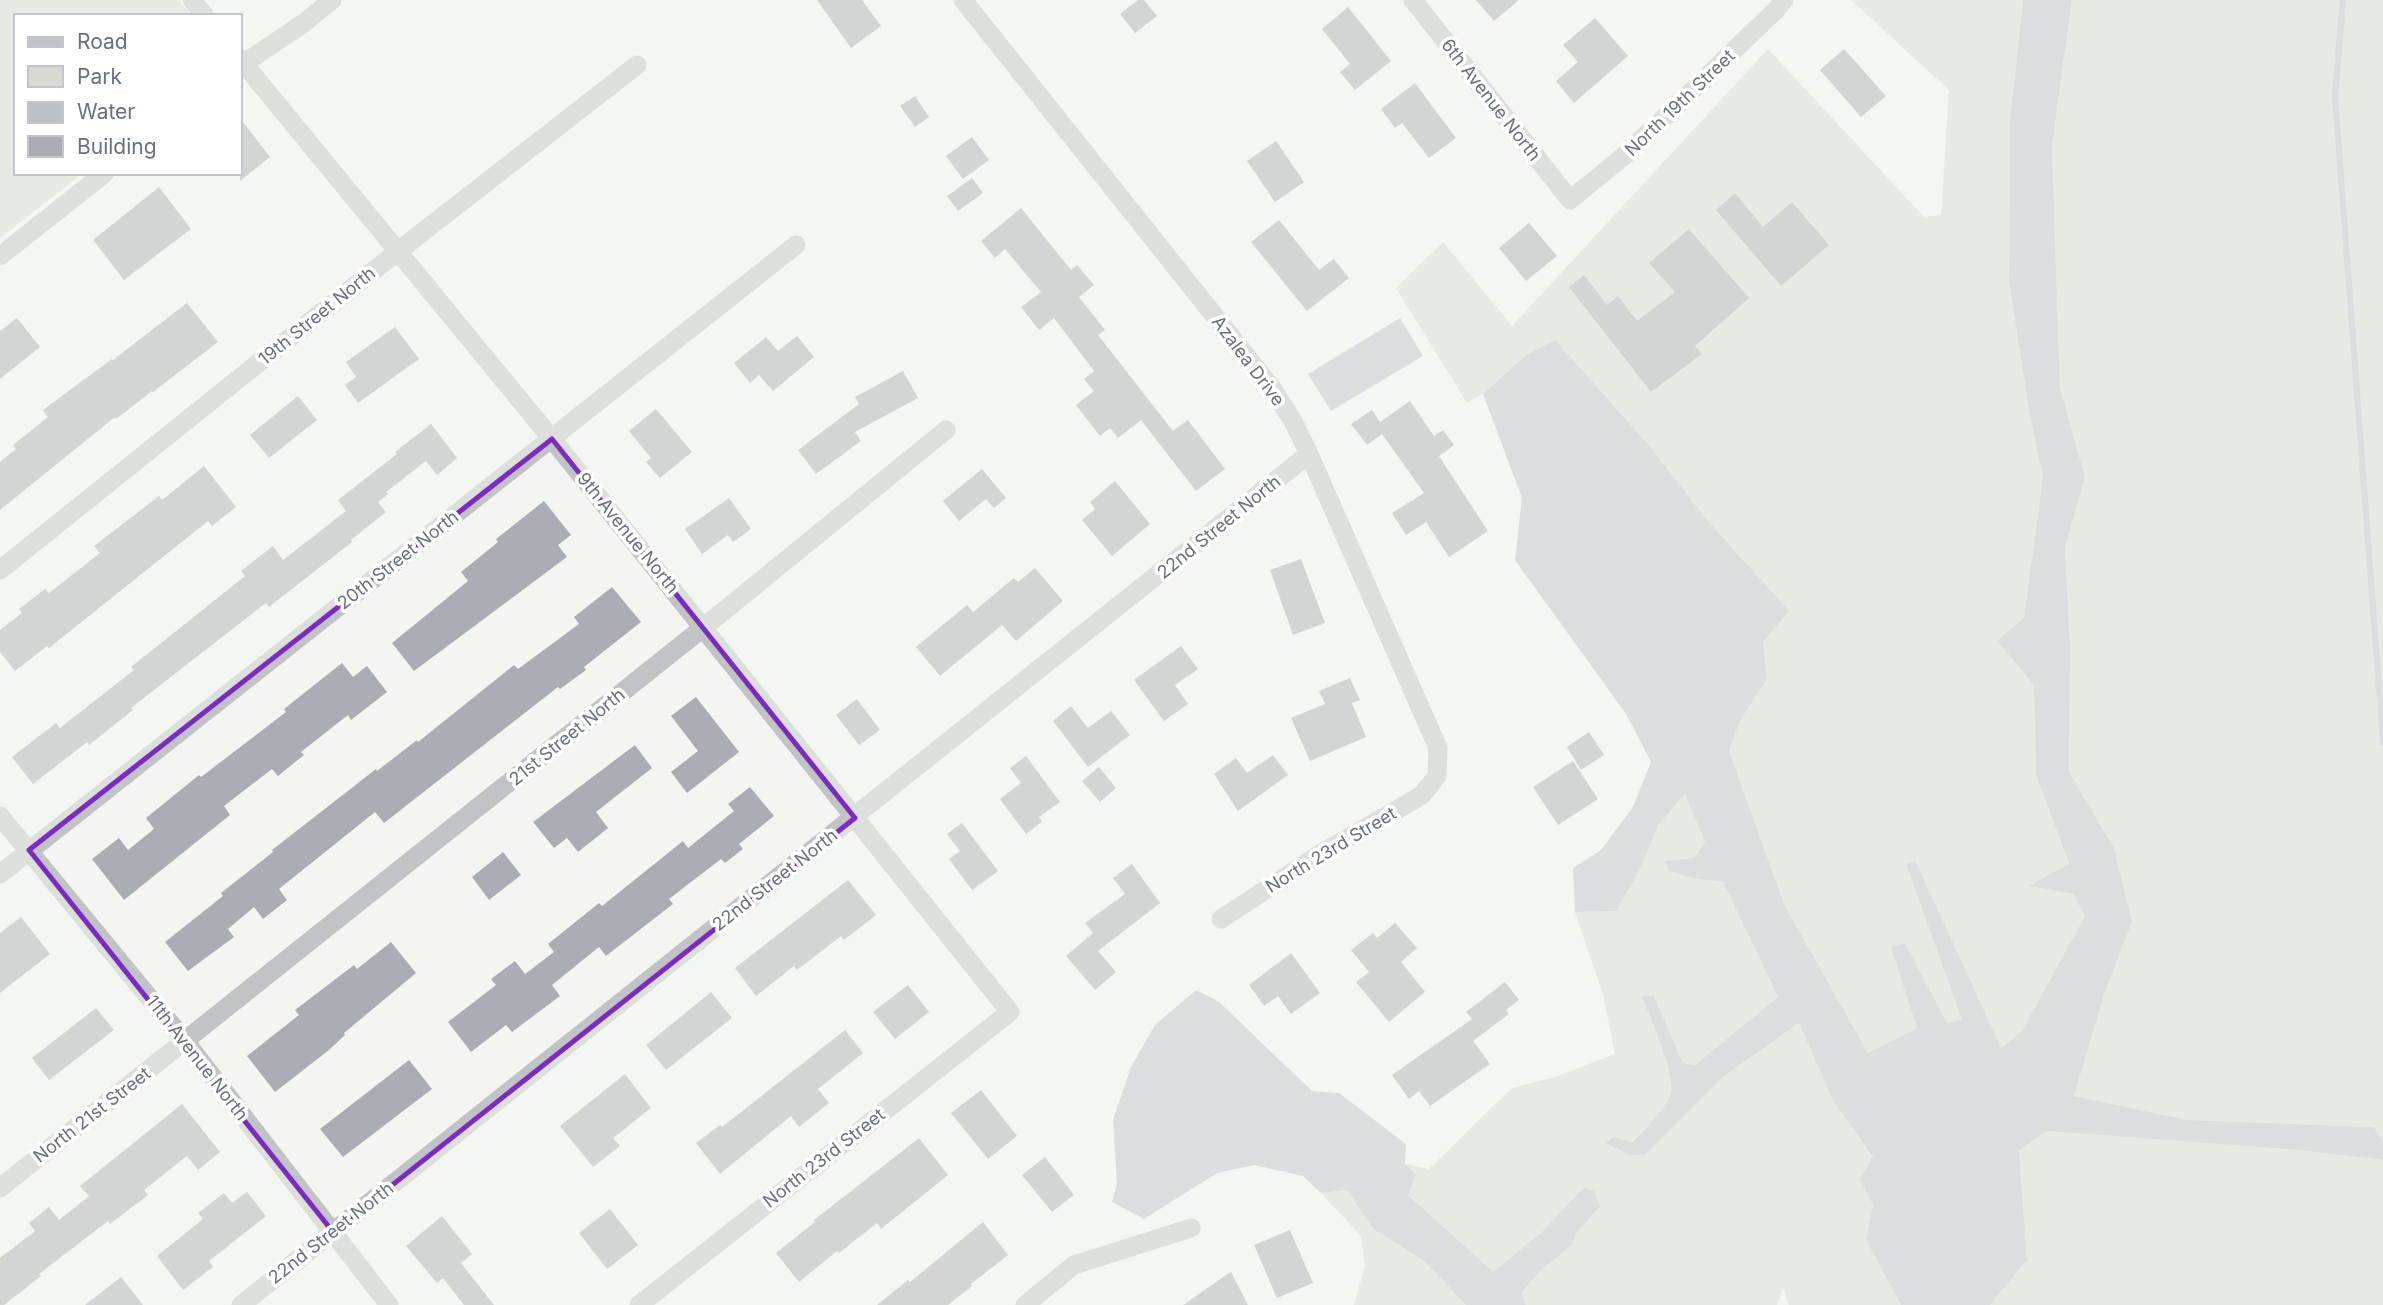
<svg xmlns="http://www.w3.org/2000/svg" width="2383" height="1305" font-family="Inter,sans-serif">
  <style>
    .green { fill: #d5dbd3 }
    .water { fill: #bac2c7 }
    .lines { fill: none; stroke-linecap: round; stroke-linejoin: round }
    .stream { stroke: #bac2c7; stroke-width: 6 }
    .building { fill: #aaaeb4 }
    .minor { stroke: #c1c3c6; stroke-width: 19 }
    .marked { fill: none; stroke: #7b2cbf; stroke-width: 5; stroke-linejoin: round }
    .labels { text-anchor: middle; stroke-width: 7; stroke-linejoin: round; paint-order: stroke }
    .street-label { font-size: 18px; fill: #67717f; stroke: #fff }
  </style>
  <rect width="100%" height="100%" fill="#f4f5f1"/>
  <path class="green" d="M0 0H179L191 16H16V173H83L0 238Z
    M1851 0H2023L2010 120 2009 281 2030 417 2043 477 2024 617 1997 641 2034 685 2036 775 2069 865 2030 886 2073 894 2085 916 2022 1032 2000 1048 1915 860 1906 864 1962 1020 1947 1023 1905 943 1892 947 1917 1028 1868 1053 1785 906 1729 751 1740 721 1767 679 1763 642 1706 519 1649 445 1555 340 1526 355 1483 394 1467 403 1396 288 1443 242 1512 326 1768 49 1924 217 1941 215 1949 90Z
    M2072 0H2383V1141L2374 1127 2188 1120 2074 1096 2106 989 2132 922 2114 848 2069 772 2070 647 2065 548 2085 477 2060 388 2052 146Z
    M1685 793 1705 842 1694 858 1693 878 1723 882 1778 997 1695 1065 1683 1063 1654 996H1642C1650 1016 1678 1078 1670 1095 1663 1111 1644 1131 1631 1142L1613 1137 1646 1154 1722 1078 1799 1023 1833 1101 1873 1158 1861 1179 1873 1205 1866 1240 1901 1305H1789L1783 1289 1777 1305H1526L1522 1294 1541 1270 1572 1245 1577 1232 1600 1207 1583 1188 1542 1232 1493 1273 1408 1195 1405 1164 1429 1169 1512 1088 1555 1077 1615 1054 1603 995 1575 912 1616 911 1638 872 1659 824Z
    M2046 1131 2298 1150 2383 1160V1305H1990L2027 1260 2019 1151Z
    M1347 1190 1373 1229 1424 1261 1466 1305H1354L1365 1266 1361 1236 1321 1193Z"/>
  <path class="water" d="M2023 0H2072L2052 146 2060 388 2085 477 2065 548 2070 647 2069 772 2114 848 2132 922 2106 989 2074 1096 2188 1120 2374 1127 2383 1141V1160L2298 1150 2046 1131 2019 1151 2027 1260 1990 1305H1901L1866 1240 1873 1205 1860 1179 1873 1157 1833 1101 1799 1023 1722 1078 1646 1154 1630 1155 1606 1143 1613 1137 1632 1142C1644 1131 1664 1110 1670 1095 1678 1077 1649 1016 1642 996H1654L1683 1063 1695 1065 1778 997 1723 882 1693 878 1669 871 1665 861 1694 858 1705 842 1685 794 1659 824 1638 873 1616 911 1575 912 1573 868 1601 850 1633 807 1651 762 1626 714 1515 560 1522 498 1483 394 1526 355 1555 340 1649 445 1706 519 1789 611 1763 642 1767 679 1740 721 1729 751 1785 906 1868 1053 1917 1028 1891 947 1905 943 1947 1023 1962 1020 1906 864 1915 860 2001 1048 2022 1031 2085 916 2073 894 2029 886 2069 864 2036 775 2034 685 1997 641 2024 617 2043 477 2030 417 2009 281 2010 120Z
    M1400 318 1423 356 1331 411 1308 374Z
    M1196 990 1218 1001 1312 1091 1339 1093 1406 1144 1405 1164 1416 1175 1408 1195 1493 1272 1542 1232 1583 1188 1594 1191 1600 1207 1577 1232 1572 1245 1541 1270 1522 1293 1526 1305H1466L1424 1261 1373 1229 1347 1190 1321 1193 1303 1176 1254 1165 1217 1173 1144 1219 1112 1202 1117 1184 1113 1120 1131 1067 1155 1025Z"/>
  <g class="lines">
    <path class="stream" d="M2343 0 2335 96 2383 743"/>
  </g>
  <path class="building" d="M817 0H862L881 26 851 48Z
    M1138 0H1144L1157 16 1135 33 1120 14Z
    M1476 0H1519L1494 21Z
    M1348 7 1391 61 1355 90 1340 72 1350 64 1322 29Z
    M1595 18 1628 56 1574 103 1556 81 1578 62 1563 45Z
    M1844 49 1886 96 1861 117 1820 70Z
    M1415 83 1456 138 1429 158 1402 123 1395 128 1381 109Z
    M915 96 929 117 915 127 900 106Z
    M240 118 270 157 240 181Z
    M972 137 989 160 963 179 946 156Z
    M1276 141 1304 182 1275 202 1247 161Z
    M972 178 983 193 958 211 947 196Z
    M159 187 191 229 124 280 93 240Z
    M1735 193 1763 227 1792 202 1829 245 1781 286 1716 210Z
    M1021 208 1071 270 1077 265 1094 285 1079 297 1105 330 1098 335 1173 431 1188 420 1225 469 1196 491 1141 420 1118 438 1110 428 1100 436 1076 405 1094 391 1084 379 1094 371 1054 318 1039 330 1021 307 1041 292 1005 249 995 258 981 241Z
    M1279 220 1319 270 1334 259 1349 278 1307 311 1251 242Z
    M1529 223 1557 256 1526 281 1499 248Z
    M1689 229 1749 298 1695 346 1702 354 1651 392 1569 287 1584 275 1607 305 1618 296 1637 321 1675 292 1649 263Z
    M187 303 218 342 153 392 152 391 116 419 115 417 0 510V462L16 449 13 445 48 417 43 410 112 359 113 360Z
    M17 318 40 347 0 379V331Z
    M395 327 419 359 358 403 345 385 356 377 346 362Z
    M797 336 814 357 773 391 759 375 750 383 734 363 766 337 778 351Z
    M903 371 918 398 855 432 861 441 816 474 798 450 859 404 855 397Z
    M298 396 317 420 269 458 250 435Z
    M1410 401 1434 436 1443 430 1454 445 1439 456 1488 531 1449 557 1426 522 1406 535 1392 513 1424 493 1382 434 1367 445 1351 424 1372 410 1380 422Z
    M656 409 692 452 660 478 646 462 651 458 629 431Z
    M431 424 457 458 437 475 426 461 386 492 388 494 378 502 386 512 351 540 352 542 269 607 266 603 131 708 133 710 89 745 87 742 33 784 12 757 56 723 60 728 134 670 131 667 245 576 241 571 273 546 283 560 346 511 338 500 397 454 395 452Z
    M204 466 236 507 212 526 208 521 49 648 47 646 15 671 0 652V630L22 613 19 609 45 589 49 593 100 553 94 546 159 496 162 500Z
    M982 469 1006 498 994 508 986 499 959 521 943 501Z
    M1115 481 1150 524 1112 556 1082 520 1095 509 1090 502Z
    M729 498 751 529 733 542 728 535 702 554 685 529Z
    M544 501 571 535 558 545 567 557 414 671 392 643 468 581 461 572 498 542 496 539Z
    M1301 559 1325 623 1293 635 1270 570Z
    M1035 568 1063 601 1016 641 1002 625 940 676 916 647 967 605 973 612 1014 578 1018 582Z
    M612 587 641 622 584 667 586 670 560 689 558 687 384 823 375 812 279 889 287 900 263 919 254 907 228 929 234 937 188 971 165 942 223 896 221 893 273 852 272 850 376 769 377 771 417 740 418 742 514 665 518 669 579 624 574 617Z
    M1181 646 1198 669 1175 685 1188 704 1164 721 1134 680Z
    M342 663 353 677 367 666 387 692 351 720 348 715 301 752 304 755 278 776 272 769 224 806 230 815 124 900 92 859 119 838 128 850 154 829 146 818 199 775 201 777 286 712 284 709Z
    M1350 678 1360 700 1352 703 1366 737 1310 761 1291 718 1325 704 1319 691Z
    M696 697 739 752 687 793 671 772 698 751 671 716Z
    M857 699 880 730 859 745 836 715Z
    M1071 706 1088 728 1111 711 1130 735 1088 767 1053 721Z
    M1589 732 1604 755 1581 770 1567 747Z
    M635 745 652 768 596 812 608 828 578 852 567 838 554 848 533 822Z
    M1273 755 1288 775 1238 811 1214 774 1236 758 1247 773Z
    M1026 756 1060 802 1039 817 1042 822 1026 834 1000 799 1021 783 1010 768Z
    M1573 761 1598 799 1558 825 1533 787Z
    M1099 767 1116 788 1100 802 1082 781Z
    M750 787 774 816 739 844 743 849 725 863 721 859 669 899 673 904 606 956 599 947 552 985 560 996 512 1032 506 1025 471 1052 448 1022 496 985 491 979 515 961 525 974 554 952 548 944 599 903 602 906 683 841 688 848 734 811 728 804Z
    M962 823 998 871 972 890 949 859 960 851 947 834Z
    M503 852 521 875 489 900 472 877Z
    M1132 864 1160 903 1098 951 1116 972 1095 990 1066 956 1093 933 1085 923 1125 894 1113 878Z
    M848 880 876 915 844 940 841 936 797 970 794 966 756 996 735 968Z
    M21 917 50 954 0 993V933Z
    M1395 923 1417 948 1401 962 1425 992 1389 1022 1356 982 1369 972 1351 950 1373 933 1377 938Z
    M391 942 416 973 344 1033 345 1035 329 1050 275 1092 247 1056 299 1015 295 1010 354 965 357 969Z
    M1291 953 1320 993 1291 1014 1278 996 1264 1006 1249 985Z
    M1505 982 1519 1000 1506 1010 1509 1014 1473 1041 1490 1064 1430 1106 1419 1091 1409 1099 1392 1075 1472 1019 1466 1012Z
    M908 985 929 1012 895 1039 873 1012Z
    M711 992 732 1018 666 1070 646 1045Z
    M96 1008 114 1030 49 1080 32 1058Z
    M845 1030 863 1053 818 1089 829 1103 799 1127 791 1116 720 1174 696 1143 720 1125 722 1127Z
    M409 1060 432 1089 343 1157 320 1129Z
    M625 1074 651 1108 613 1138 620 1146 593 1167 560 1126Z
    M981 1090 1017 1136 988 1159 951 1113Z
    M182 1104 220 1152 198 1170 187 1156 144 1190 148 1195 110 1224 108 1221 39 1274 41 1276 4 1305H0V1258L35 1231 29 1223 49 1207 59 1220 89 1196 80 1186Z
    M919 1138 948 1175 881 1229 877 1223 839 1253 837 1251 799 1282 776 1253 815 1222 814 1220Z
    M1045 1157 1074 1195 1052 1212 1022 1175Z
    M247 1192 266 1216 209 1261 213 1267 183 1290 157 1256 203 1219 198 1213 224 1193 232 1203Z
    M610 1209 638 1245 607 1269 579 1233Z
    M442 1216 472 1254 461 1263 494 1305H464L443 1278 437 1283 406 1246Z
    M983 1222 1008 1255 971 1284 972 1286 948 1305H877L908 1280 910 1282Z
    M1290 1230 1313 1283 1277 1298 1254 1245Z
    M1231 1272 1248 1305H1183L1222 1278Z
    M121 1277 143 1305H85Z"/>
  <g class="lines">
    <path class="minor" d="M192 0 205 16
      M963 0 1272 388 1293 421 1309 454 1438 748 1437 776 1422 795 1317 856 1221 919
      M1413 0 1570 200 1624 156 1775 11 1784 0
      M240 59 552 439 1010 1012 639 1305
      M240 66 304 23 332 0
      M0 256 105 173
      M0 570 397 252 637 65
      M0 816 185 1041 389 1305
      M0 874 796 245
      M0 1188 704 627 946 430
      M241 1305 1309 454
      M1025 1305 1074 1265 1191 1228"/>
  </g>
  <path d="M0 0H2383V1305H0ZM552 439 855 818 333 1232 29 850Z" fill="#f4f5f1" fill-opacity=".55" fill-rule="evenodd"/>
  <path class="marked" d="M552 439 855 818 333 1232 29 850Z"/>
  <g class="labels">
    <g class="street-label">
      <text transform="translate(1491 100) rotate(52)" y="6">6th Avenue North</text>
      <text transform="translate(1680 103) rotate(-44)" y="6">North 19th Street</text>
      <text transform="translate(317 316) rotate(-39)" y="6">19th Street North</text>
      <text transform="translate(1248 361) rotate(53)" y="6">Azalea Drive</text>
      <text transform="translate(1219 527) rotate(-39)" y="6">22nd Street North</text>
      <text transform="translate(628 533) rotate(51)" y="6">9th Avenue North</text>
      <text transform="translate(398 560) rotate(-38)" y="6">20th Street North</text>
      <text transform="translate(567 737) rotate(-39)" y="6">21st Street North</text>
      <text transform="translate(1331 850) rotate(-31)" y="6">North 23rd Street</text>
      <text transform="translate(775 880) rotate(-38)" y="6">22nd Street North</text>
      <text transform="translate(197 1058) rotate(52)" y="6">11th Avenue North</text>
      <text transform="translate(92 1115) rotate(-38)" y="6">North 21st Street</text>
      <text transform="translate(824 1158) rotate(-38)" y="6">North 23rd Street</text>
      <text transform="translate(331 1233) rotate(-38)" y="6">22nd Street North</text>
    </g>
  </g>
  <rect x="14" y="14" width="228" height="161" fill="#ffffff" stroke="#c2c6cc" stroke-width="2"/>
  <rect x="28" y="37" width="35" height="10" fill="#c1c3c6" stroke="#c2c6cc" stroke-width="2"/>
  <text x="77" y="49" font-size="21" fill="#67717f">Road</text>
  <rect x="28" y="66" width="35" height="21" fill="#d5dbd3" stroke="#c2c6cc" stroke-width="2"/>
  <text x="77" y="84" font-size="21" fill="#67717f">Park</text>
  <rect x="28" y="102" width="35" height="21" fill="#bac2c7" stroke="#c2c6cc" stroke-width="2"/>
  <text x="77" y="119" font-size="21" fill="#67717f">Water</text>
  <rect x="28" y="136" width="35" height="21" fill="#aaaeb4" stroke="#c2c6cc" stroke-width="2"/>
  <text x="77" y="154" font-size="21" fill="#67717f">Building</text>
</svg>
